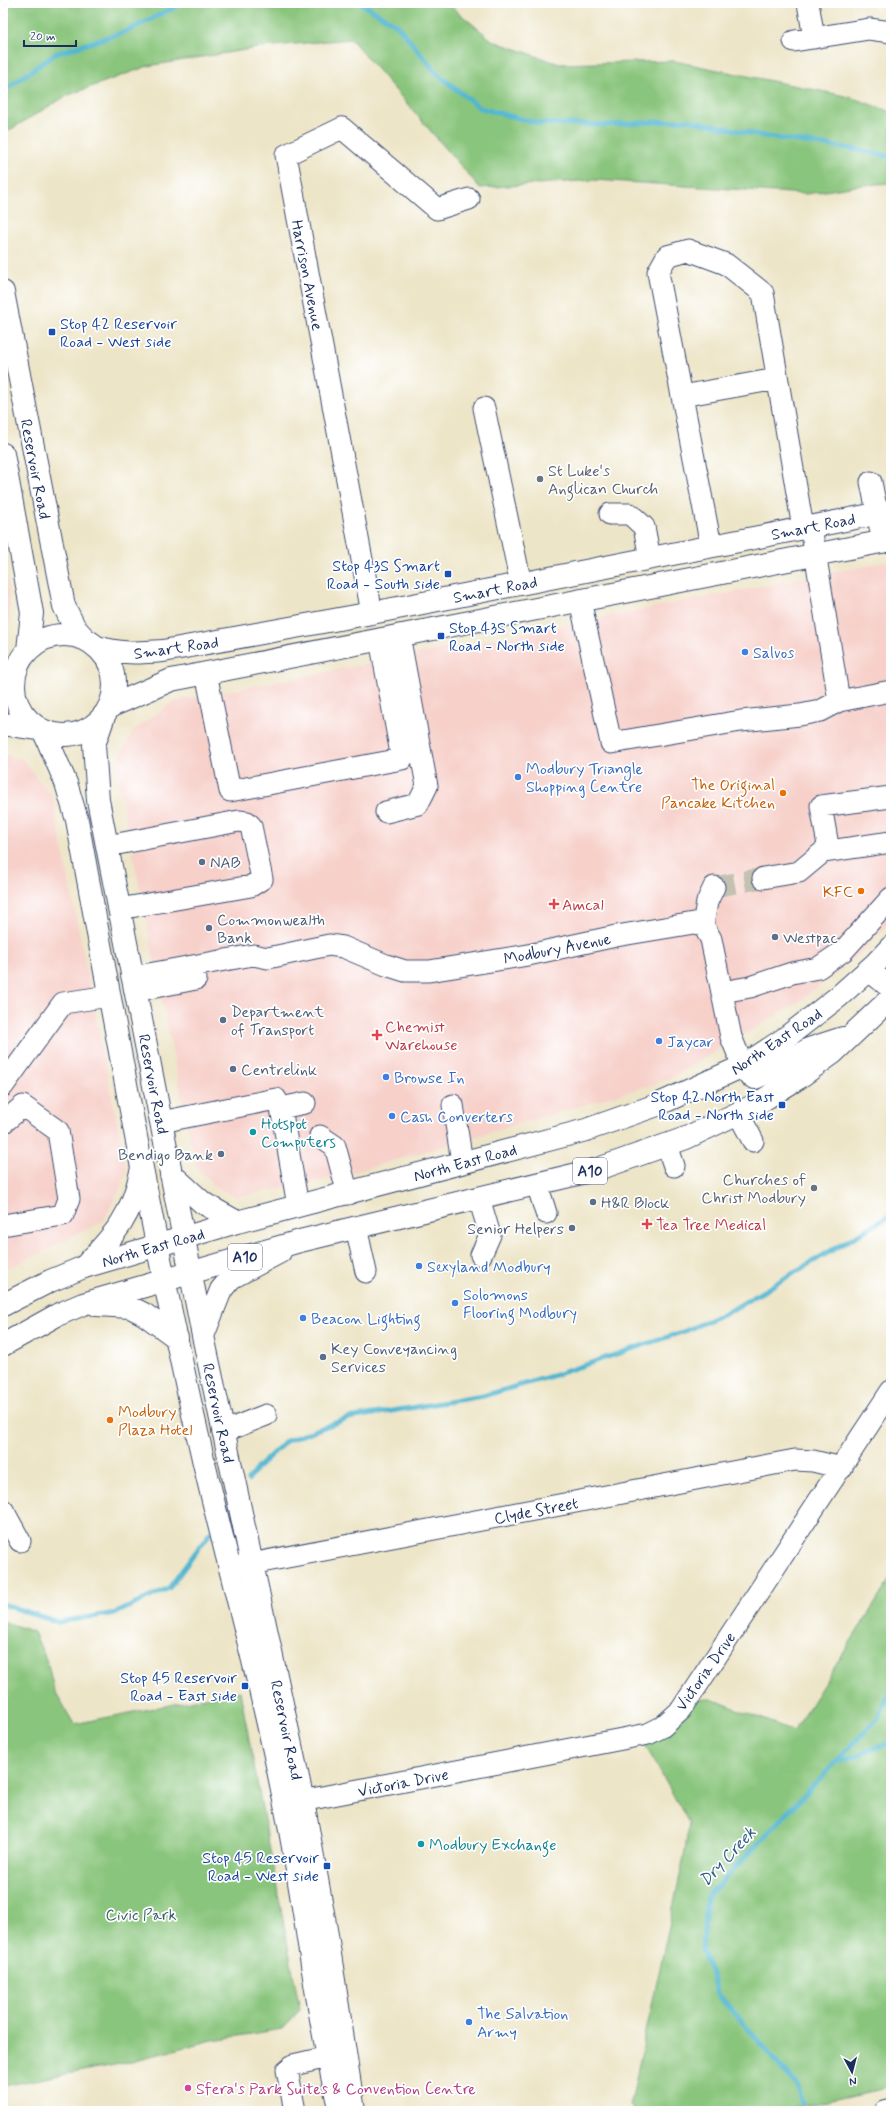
<svg xmlns="http://www.w3.org/2000/svg" width="894" height="2114" font-family="Mynerve,sans-serif">
  <style>
    .built { fill: #f7d0ca }
    .green { fill: #89c57b; stroke: #527a6c }
    .lines { fill: none; stroke-linecap: round; stroke-linejoin: round }
    .stream { stroke: #51b6d0; stroke-width: 5 }
    .minor-tunnel { stroke: #c3c1b2; stroke-width: 21; stroke-dasharray: 21 10; stroke-linecap: butt }
    .minor-casing { stroke: #3a4a6e; stroke-width: 23 }
    .major-casing { stroke: #3a4a6e; stroke-width: 24 }
    .highway-casing { stroke: #3a4a6e; stroke-width: 24 }
    .minor { stroke: #fff; stroke-width: 21 }
    .major { stroke: #fff; stroke-width: 22 }
    .highway { stroke: #fff; stroke-width: 22 }
    .transit-dot { fill: #1a4fb4; stroke: #fff; stroke-width: 1.5 }
    .worship-dot { fill: #6b7280; stroke: #fff; stroke-width: 1.5 }
    .shop-dot { fill: #3f7fe0; stroke: #fff; stroke-width: 1.5 }
    .food-dot { fill: #e8710a; stroke: #fff; stroke-width: 1.5 }
    .service-dot { fill: #5c6f8a; stroke: #fff; stroke-width: 1.5 }
    .health-dot { fill: #e0444e; stroke: #fff; stroke-width: 1.5 }
    .culture-dot { fill: #0f9aa8; stroke: #fff; stroke-width: 1.5 }
    .hotel-dot { fill: #d1479c; stroke: #fff; stroke-width: 1.5 }
    .labels { text-anchor: middle; stroke-width: 3.5; stroke-linejoin: round; paint-order: stroke }
    .shield { fill: #fff; stroke: #5f6d8e; stroke-width: 1 }
    .shield-label { font-size: 15px; font-weight: bold; fill: #1b2f5e }
    .street-label { font-size: 16px; fill: #1b2f5e; stroke: #fff }
    .transit-label { font-size: 16px; fill: #164399; stroke: #fff; text-anchor: end }
    .worship-label { font-size: 16px; fill: #5b616d; stroke: #fff; text-anchor: start }
    .shop-label { font-size: 16px; fill: #366cbe; stroke: #fff; text-anchor: start }
    .food-label { font-size: 16px; fill: #c56008; stroke: #fff; text-anchor: end }
    .service-label { font-size: 16px; fill: #4e5e75; stroke: #fff; text-anchor: start }
    .health-label { font-size: 16px; fill: #be3a42; stroke: #fff; text-anchor: start }
    .culture-label { font-size: 16px; fill: #0d838f; stroke: #fff; text-anchor: start }
    .park-label { font-size: 16px; fill: #3c5c67; stroke: #fff }
    .hotel-label { font-size: 16px; fill: #b23c85; stroke: #fff; text-anchor: start }
    .water-label { font-size: 17px; font-style: italic; fill: #2e5e86; stroke: #fff }
  </style>
  <rect width="100%" height="100%" fill="#fff"/>
  <filter id="ink" filterUnits="userSpaceOnUse"><feTurbulence type="fractalNoise" baseFrequency=".025" numOctaves="2"/><feDisplacementMap in="SourceGraphic" scale="8" xChannelSelector="R" yChannelSelector="G"/><feConvolveMatrix kernelMatrix="1 2 1 2 8 2 1 2 1" color-interpolation-filters="sRGB"/></filter>
  <filter id="wash" filterUnits="userSpaceOnUse"><feTurbulence type="fractalNoise" baseFrequency=".012" numOctaves="4" result="noise"/><feDisplacementMap in="SourceGraphic" scale="16" xChannelSelector="R" yChannelSelector="G"/><feGaussianBlur stdDeviation="0.9" result="paint"/><feColorMatrix in="noise" values="0 0 0 0 0 0 0 0 0 0 0 0 0 0 0 0 0 1.4 0 .05"/><feComposite in="paint" operator="in"/></filter>
  <g filter="url(#wash)">
    <rect width="100%" height="100%" fill="#ede5c7"/>
    <path class="built" d="M3 555 8 579 10 618 3 629Z
      M891 561V919L861 953 801 1000 668 1080 331 1179 235 1197 213 1185 195 1164 115 765 134 730 173 702Z
      M3 755 22 759 52 796 127 1173 104 1221 3 1271Z"/>
    <path class="green" d="M3 3H447L493 41 559 64 674 61 850 97 891 112V183L863 185 806 194 595 180 480 188 351 39 263 47 148 66 66 96 3 134Z
      M891 1578V2087L781 2111H637L630 2106 684 1857 689 1823 640 1736 687 1700 711 1699 794 1731Z
      M3 1621 34 1632 48 1664 54 1690 74 1724 240 1691 300 2010 282 2029 213 2040 120 2064 3 2086Z"/>
    <g class="lines">
      <path class="stream" d="M360 3 397 25 437 74 480 108 537 123 605 125 688 120 769 137 860 150 891 157
        M3 91 55 54 127 31 183 3
        M248 1480 258 1467 286 1441 349 1418 483 1396 552 1376 685 1331 730 1311 891 1215
        M3 1604 58 1622 116 1613 169 1588 210 1533
        M837 1762C856 1758 872 1747 891 1743
        M802 2104 796 2084 718 1994 702 1950 707 1897 878 1718 891 1689"/>
    </g>
  </g>
  <g filter="url(#ink)">
    <g class="lines">
      <path class="minor-tunnel" d="M714 887 763 878"/>
      <g class="minor-casing">
        <path id="minor" d="M808 3 814 38
          M794 41 869 29 891 32
          M682 396 777 379
          M484 408 521 584
          M871 482 883 542
          M610 514H630L644 527 650 558
          M811 527 839 701
          M711 546 658 272 667 256 688 250 726 264 763 293 803 528
          M580 600 611 743 741 721 800 715 820 711 839 701 891 691
          M372 613 286 155 342 128 437 209 469 199
          M206 673 230 791 402 759 380 639
          M386 812 418 804 427 786 399 635
          M107 846 239 821 247 822 251 826 262 879 251 886 119 909
          M829 851 821 806 891 797
          M763 878 799 872 823 852 891 842
          M703 925 707 902 714 887
          M132 977 253 955 268 958 329 945 343 947 386 965 405 971H429L528 955 616 936 694 923 703 925 711 939 731 1037 743 1066
          M135 991 196 979
          M722 992 750 987 792 973 818 968 843 951 891 898
          M3 1086 63 1003 109 996
          M453 1105 462 1162
          M281 1108 298 1206
          M738 1113 753 1141
          M161 1122 276 1099 281 1108 305 1103
          M3 1123 23 1106 58 1131 69 1199 63 1215 3 1225
          M320 1136 335 1146 348 1194
          M667 1145 674 1166
          M537 1184 546 1213
          M479 1198 490 1235 481 1255
          M356 1227 366 1272
          M223 1432 266 1415
          M3 1510 20 1541
          M235 1567 795 1460 813 1461 842 1468
          M286 1804 648 1734 662 1727 681 1710 891 1391
          M295 2111 287 2070 293 2065 328 2057"/>
      </g>
      <g class="major-casing">
        <path id="major" d="M3 292 64 606 75 628 85 639
          M3 454 32 613 28 650
          M14 685a50 50 0 1 1 100 0a50 50 0 1 1-100 0Z
          M97 647C122 654 138 653 163 651L372 613 891 511
          M109 707 171 680 891 540
          M104 716 94 745 98 800 203 1336 303 1801 327 1935 354 2111
          M3 724 39 729
          M44 732 66 783 77 820C117 1035 155 1251 204 1463 231 1577 263 1690 285 1805 306 1906 315 2010 340 2111
          M84 1267C115 1234 131 1218 141 1172
          M203 1336 221 1290 231 1278 280 1252
          M886 2111 891 2110"/>
      </g>
      <g class="highway-casing">
        <path id="highway" d="M869 970 891 988
          M743 1066 749 1075 755 1078 777 1068 809 1049 843 1038
          M171 1174 203 1203 237 1222
          M3 1305 50 1281 84 1267 237 1222 586 1130 657 1105 743 1066 784 1039 838 997 875 964 891 947
          M97 1305 130 1307 144 1314 177 1338
          M3 1345 57 1315 83 1304 300 1241 598 1169 686 1138 755 1105 797 1079 833 1053 891 998"/>
      </g>
      <use href="#minor" class="minor"/>
      <use href="#major" class="major"/>
      <use href="#highway" class="highway"/>
    </g>
  </g>
  <g class="transit-dot">
    <rect x="48" y="328" width="8" height="8" rx="2"/>
    <rect x="444" y="570" width="8" height="8" rx="2"/>
    <rect x="437" y="632" width="8" height="8" rx="2"/>
    <rect x="778" y="1101" width="8" height="8" rx="2"/>
    <rect x="241" y="1682" width="8" height="8" rx="2"/>
    <rect x="323" y="1862" width="8" height="8" rx="2"/>
  </g>
  <g class="worship-dot">
    <circle cx="540" cy="479" r="4"/>
    <circle cx="814" cy="1188" r="4"/>
  </g>
  <g class="shop-dot">
    <circle cx="745" cy="652" r="4"/>
    <circle cx="518" cy="777" r="4"/>
    <circle cx="659" cy="1041" r="4"/>
    <circle cx="386" cy="1077" r="4"/>
    <circle cx="392" cy="1116" r="4"/>
    <circle cx="419" cy="1266" r="4"/>
    <circle cx="455" cy="1303" r="4"/>
    <circle cx="303" cy="1318" r="4"/>
    <circle cx="469" cy="2022" r="4"/>
  </g>
  <g class="food-dot">
    <circle cx="783" cy="793" r="4"/>
    <circle cx="861" cy="891" r="4"/>
    <circle cx="110" cy="1420" r="4"/>
  </g>
  <g class="service-dot">
    <circle cx="202" cy="862" r="4"/>
    <circle cx="209" cy="928" r="4"/>
    <circle cx="775" cy="937" r="4"/>
    <circle cx="223" cy="1020" r="4"/>
    <circle cx="233" cy="1069" r="4"/>
    <circle cx="221" cy="1154" r="4"/>
    <circle cx="593" cy="1202" r="4"/>
    <circle cx="572" cy="1228" r="4"/>
    <circle cx="323" cy="1357" r="4"/>
  </g>
  <g class="health-dot">
    <path d="M552 898h4v4h4v4h-4v4h-4v-4h-4v-4h4z"/>
    <path d="M375 1029h4v4h4v4h-4v4h-4v-4h-4v-4h4z"/>
    <path d="M645 1218h4v4h4v4h-4v4h-4v-4h-4v-4h4z"/>
  </g>
  <g class="culture-dot">
    <circle cx="253" cy="1132" r="4"/>
    <circle cx="421" cy="1844" r="4"/>
  </g>
  <circle class="hotel-dot" cx="188" cy="2088" r="4"/>
  <g class="labels">
    <g class="shield">
      <rect x="573" y="1158" width="34" height="26" rx="3"/>
      <rect x="228" y="1244" width="34" height="26" rx="3"/>
    </g>
    <g class="shield-label">
      <text x="590" y="1176">A10</text>
      <text x="245" y="1262">A10</text>
    </g>
    <g class="street-label">
      <text transform="translate(308 275) rotate(79)" y="6">Harrison Avenue</text>
      <text transform="translate(36 469) rotate(79)" y="6">Reservoir Road</text>
      <text transform="translate(813 526) rotate(-11)" y="6">Smart Road</text>
      <text transform="translate(495 589) rotate(-11)" y="6">Smart Road</text>
      <text transform="translate(176 647) rotate(-8)" y="6">Smart Road</text>
      <text transform="translate(557 948) rotate(-11)" y="6">Modbury Avenue</text>
      <text transform="translate(776 1041) rotate(-34)" y="6">North East Road</text>
      <text transform="translate(154 1084) rotate(79)" y="6">Reservoir Road</text>
      <text transform="translate(465 1162) rotate(-15)" y="6">North East Road</text>
      <text transform="translate(153 1247) rotate(-16)" y="6">North East Road</text>
      <text transform="translate(219 1413) rotate(78)" y="6">Reservoir Road</text>
      <text transform="translate(536 1510) rotate(-11)" y="6">Clyde Street</text>
      <text transform="translate(705 1671) rotate(-55)" y="6">Victoria Drive</text>
      <text transform="translate(287 1730) rotate(78)" y="6">Reservoir Road</text>
      <text transform="translate(403 1782) rotate(-11)" y="6">Victoria Drive</text>
    </g>
    <g class="transit-label">
      <text x="60" y="329" text-anchor="start">Stop 42 Reservoir<tspan x="60" dy="18">Road - West side</tspan></text>
      <text x="440" y="571">Stop 43S Smart<tspan x="440" dy="18">Road - South side</tspan></text>
      <text x="449" y="633" text-anchor="start">Stop 43S Smart<tspan x="449" dy="18">Road - North side</tspan></text>
      <text x="774" y="1102">Stop 42 North East<tspan x="774" dy="18">Road - North side</tspan></text>
      <text x="237" y="1683">Stop 45 Reservoir<tspan x="237" dy="18">Road - East side</tspan></text>
      <text x="319" y="1863">Stop 45 Reservoir<tspan x="319" dy="18">Road - West side</tspan></text>
    </g>
    <g class="worship-label">
      <text x="548" y="476">St Luke's<tspan x="548" dy="18">Anglican Church</tspan></text>
      <text x="806" y="1185" text-anchor="end">Churches of<tspan x="806" dy="18">Christ Modbury</tspan></text>
    </g>
    <g class="shop-label">
      <text x="753" y="658">Salvos</text>
      <text x="526" y="774">Modbury Triangle<tspan x="526" dy="18">Shopping Centre</tspan></text>
      <text x="667" y="1047">Jaycar</text>
      <text x="394" y="1083">Browse In</text>
      <text x="400" y="1122">Cash Converters</text>
      <text x="427" y="1272">Sexyland Modbury</text>
      <text x="463" y="1300">Solomons<tspan x="463" dy="18">Flooring Modbury</tspan></text>
      <text x="311" y="1324">Beacon Lighting</text>
      <text x="477" y="2019">The Salvation<tspan x="477" dy="18">Army</tspan></text>
    </g>
    <g class="food-label">
      <text x="775" y="790">The Original<tspan x="775" dy="18">Pancake Kitchen</tspan></text>
      <text x="853" y="897">KFC</text>
      <text x="118" y="1417" text-anchor="start">Modbury<tspan x="118" dy="18">Plaza Hotel</tspan></text>
    </g>
    <g class="service-label">
      <text x="210" y="868">NAB</text>
      <text x="217" y="925">Commonwealth<tspan x="217" dy="18">Bank</tspan></text>
      <text x="783" y="943">Westpac</text>
      <text x="231" y="1017">Department<tspan x="231" dy="18">of Transport</tspan></text>
      <text x="241" y="1075">Centrelink</text>
      <text x="213" y="1160" text-anchor="end">Bendigo Bank</text>
      <text x="601" y="1208">H&amp;R Block</text>
      <text x="564" y="1234" text-anchor="end">Senior Helpers</text>
      <text x="331" y="1354">Key Conveyancing<tspan x="331" dy="18">Services</tspan></text>
    </g>
    <g class="health-label">
      <text x="562" y="910">Amcal</text>
      <text x="385" y="1032">Chemist<tspan x="385" dy="18">Warehouse</tspan></text>
      <text x="656" y="1230">Tea Tree Medical</text>
    </g>
    <g class="culture-label">
      <text x="261" y="1129">Hotspot<tspan x="261" dy="18">Computers</tspan></text>
      <text x="429" y="1850">Modbury Exchange</text>
    </g>
    <g class="park-label">
      <text x="141" y="1920">Civic Park</text>
    </g>
    <g class="hotel-label">
      <text x="196" y="2094">Sfera's Park Suites &amp; Convention Centre</text>
    </g>
    <g class="water-label">
      <text transform="translate(727 1856) rotate(-47)" y="6">Dry Creek</text>
    </g>
  </g>
  <rect width="894" height="2114" fill="none" stroke="#fff" stroke-width="16"/>
  <g transform="translate(852 2072) rotate(173)" stroke="#ffffff" stroke-width="3" paint-order="stroke">
  <path d="M0-3L7 15L0 10L-7 15Z" fill="#1b2f5e"/>
  <text y="-6" font-size="11" font-weight="bold" text-anchor="middle" fill="#1b2f5e">N</text>
  </g>
  <path d="M24 40v6h52v-6" fill="none" stroke="#1b2f5e" stroke-width="2"/>
  <text x="30" y="40" font-size="12" fill="#1b2f5e" stroke="#ffffff" stroke-width="3" paint-order="stroke">20 m</text>
</svg>
